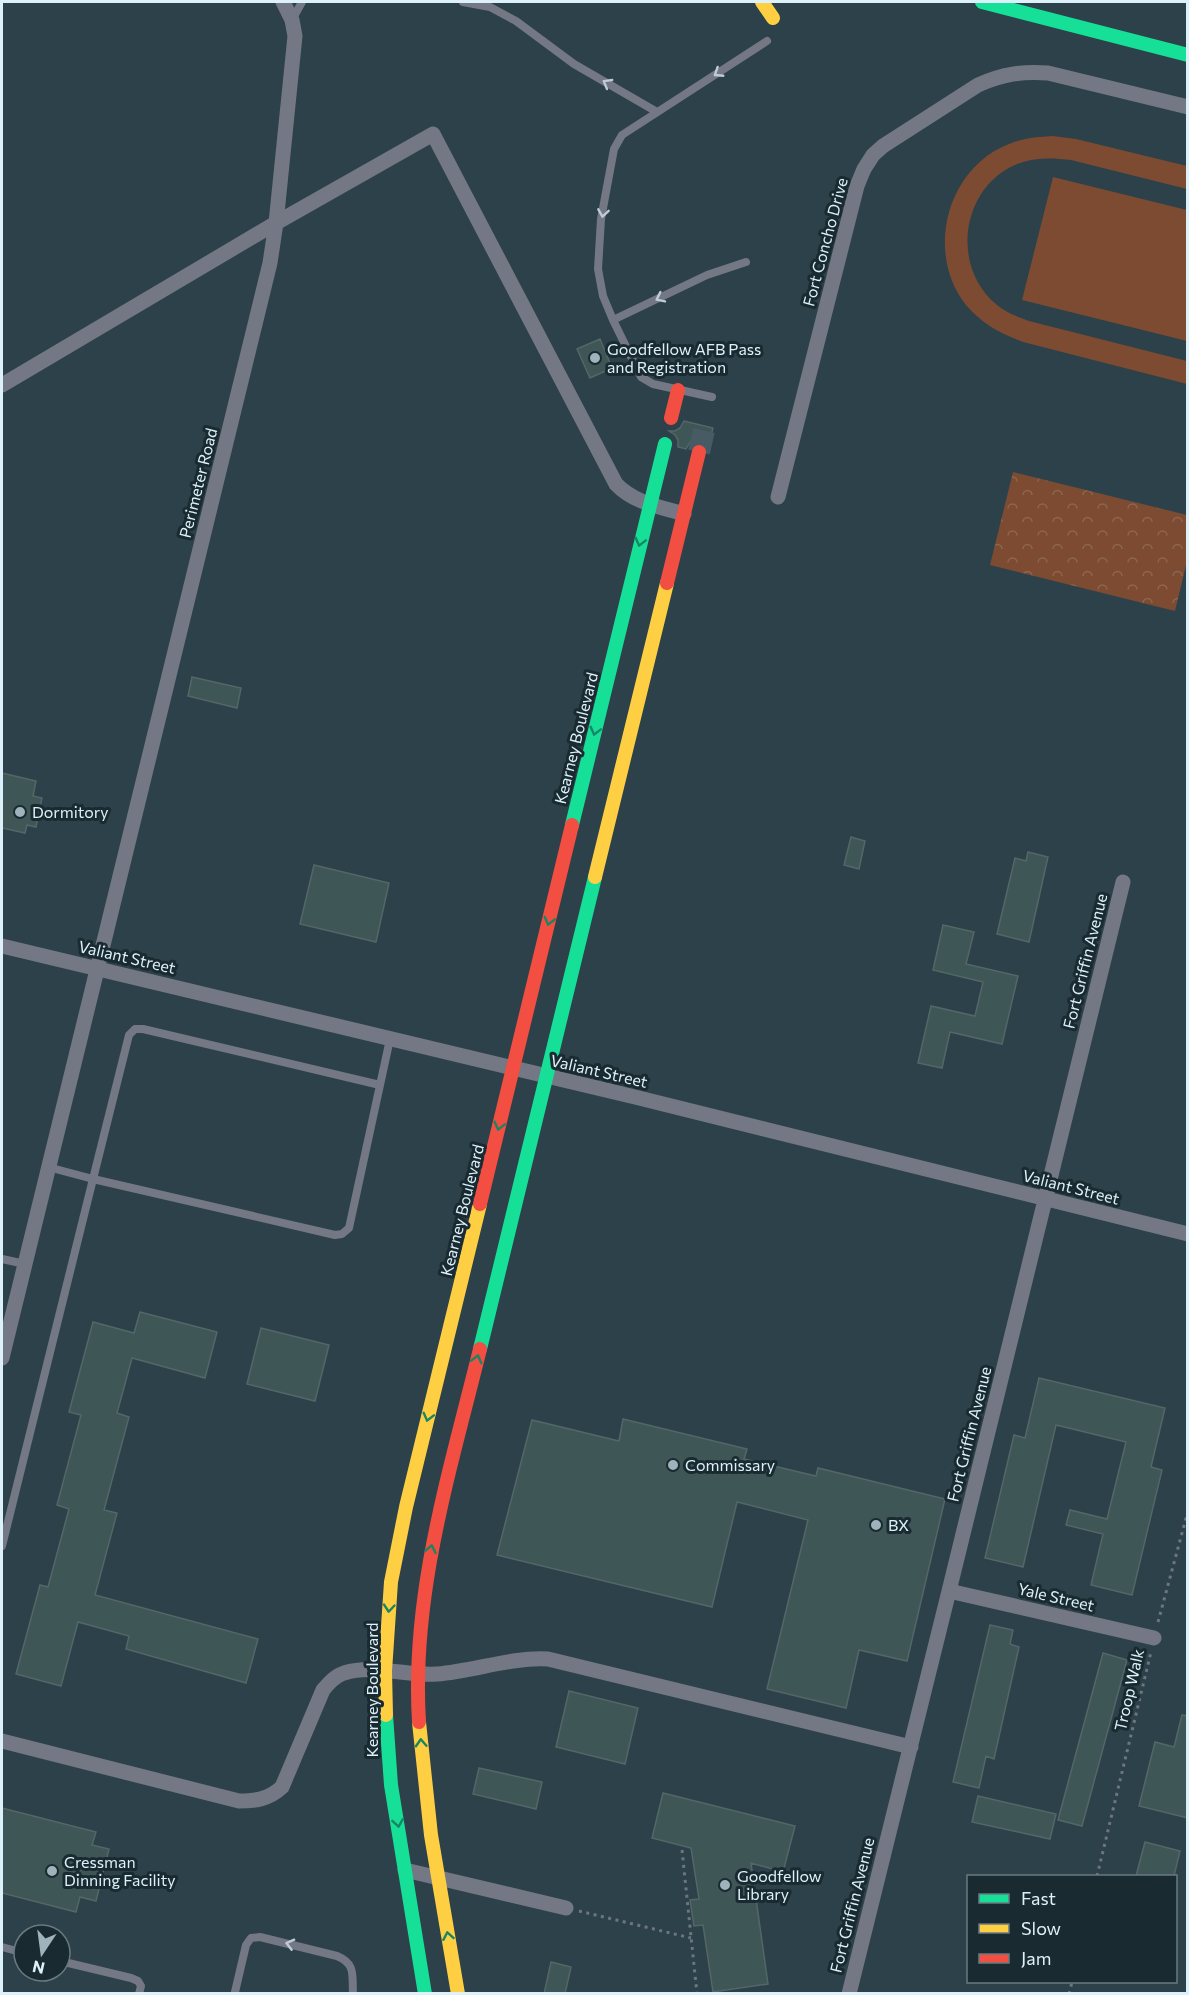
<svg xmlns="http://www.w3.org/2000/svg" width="1189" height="1995" font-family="Commissioner,sans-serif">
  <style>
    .green { fill: #7c4b31 }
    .forest { fill: url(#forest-crowns) }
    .building { fill: #3f5657; stroke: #546667; stroke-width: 1.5 }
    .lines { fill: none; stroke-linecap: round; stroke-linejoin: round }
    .secondary-tunnel { stroke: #465b64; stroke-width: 22; stroke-dasharray: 22 11; stroke-linecap: butt }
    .path { stroke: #6d767f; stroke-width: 3; stroke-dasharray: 3 4.5; stroke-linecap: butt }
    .lane { stroke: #747784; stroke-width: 8 }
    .street { stroke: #747784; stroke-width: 15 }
    .fast { stroke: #16e098; stroke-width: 14 }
    .slow { stroke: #ffcf43; stroke-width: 14 }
    .jam { stroke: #f24e42; stroke-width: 14 }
    .oneway { stroke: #bdccd7 }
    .oneway2 { stroke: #188564 }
    .poi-dot { fill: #9eb3bc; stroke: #1a2a31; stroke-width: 2 }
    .labels { text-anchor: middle; stroke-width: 6; stroke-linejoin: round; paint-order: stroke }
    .street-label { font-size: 16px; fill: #dcf1fa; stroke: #1a2a31 }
    .poi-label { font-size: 16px; fill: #dcf1fa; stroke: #1a2a31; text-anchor: start }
  </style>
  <defs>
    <pattern id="forest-crowns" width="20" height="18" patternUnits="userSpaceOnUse" patternTransform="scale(1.5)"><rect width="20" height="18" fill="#7c4b31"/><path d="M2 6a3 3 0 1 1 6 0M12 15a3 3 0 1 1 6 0" fill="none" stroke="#8e6550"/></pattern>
  </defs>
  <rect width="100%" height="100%" fill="#2c4149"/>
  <path class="green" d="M1053 136 1076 139 1187 166V189L1071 160C1053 158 1035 157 1017 164 961 187 950 267 997 305 1007 313 1018 317 1029 321L1187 361V384L1023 342C1001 334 982 324 966 305 925 254 946 168 1009 144 1023 138 1038 137 1053 136Z
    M1053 177 1187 210V341L1022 300Z"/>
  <path class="forest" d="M1013 472 1187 515V561L1175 611 990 565Z"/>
  <path class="building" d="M600 339 612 368 590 378 577 349Z
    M684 421 713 428 709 444 703 439H696L690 442 686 449 678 447V440L675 435 669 431H675L680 428Z
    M192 677 241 688 237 708 188 696Z
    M2 773 36 781 33 796 42 798 36 827 27 825 25 833 2 828Z
    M851 837 865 841 859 869 844 865Z
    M1028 852 1048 857 1029 942 997 934 1015 858 1026 861Z
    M314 865 389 883 376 942 300 924Z
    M943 925 974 932 966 964 1018 976 1002 1044 950 1032 942 1068 918 1063 931 1006 975 1016 983 982 933 970Z
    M140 1312 217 1332 205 1378 132 1358 117 1413 129 1417 104 1510 117 1513 95 1595 258 1639 246 1683 126 1649 129 1636 78 1622 61 1686 16 1674 40 1585 48 1587 69 1509 57 1505 81 1415 69 1412 93 1322 134 1333Z
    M261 1328 329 1345 315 1401 247 1384Z
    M1039 1378 1165 1408 1151 1467 1162 1470 1132 1595 1091 1585 1103 1534 1066 1525 1070 1510 1107 1519 1126 1442 1056 1425 1023 1567 985 1558 1014 1435 1025 1438Z
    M623 1419 747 1449 744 1459 816 1476 818 1468 945 1499 907 1661 859 1650 846 1708 767 1689 808 1520 737 1502 712 1607 497 1555 532 1420 619 1441Z
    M990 1625 1013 1630 1010 1644 1019 1647 994 1759 986 1756 979 1788 953 1782Z
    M1103 1653 1127 1660 1082 1826 1058 1820Z
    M569 1691 638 1708 625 1764 556 1747Z
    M1182 1715 1188 1716V1818L1139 1806 1155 1742 1174 1747Z
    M479 1768 542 1782 536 1809 473 1794Z
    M663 1793 795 1826 783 1872 751 1863 768 1984 713 1992 703 1925 694 1926 690 1900 699 1899 691 1848 652 1838Z
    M978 1796 1056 1814 1050 1839 972 1822Z
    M2 1808 96 1832 92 1845 109 1849 96 1901 80 1897 76 1912 2 1893Z
    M1145 1842 1180 1851 1174 1876H1136Z
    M551 1962 571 1967 565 1994H544Z"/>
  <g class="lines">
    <path class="secondary-tunnel" d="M699 452 705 426"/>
    <path class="path" d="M1158 1622 1188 1511
      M682 1850 697 1994
      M1097 1876 1151 1652
      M579 1911 691 1938
      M1069 1994 1072 1982"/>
    <path class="lane" d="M463 2 490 7 516 21 574 64 657 112
      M292 20 302 2
      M613 320 707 275 746 262
      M712 397 653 384 641 377 613 320 603 296 598 269 601 219 614 149 622 135 767 41
      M380 1085 143 1029H135L129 1035 93 1179 335 1235 342 1234 349 1228C363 1165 376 1102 390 1039
      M2 1259 25 1264
      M2 1546 93 1179 48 1167
      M2 1947 24 1953
      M60 1961 131 1978 138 1981 141 1986 139 1994
      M235 1992 246 1945 251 1938 260 1937 337 1956C356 1964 352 1975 353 1994"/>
    <path class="street" d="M2 385 276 223 433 134 616 484C634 503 660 507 684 514
      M778 497 857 186 864 169 873 155 883 146 978 85C1002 74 1023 71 1048 73L1188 107
      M2 946 635 1097 1188 1234
      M2 1358 270 263 276 223 295 36 292 20 283 2
      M949 1591 1154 1638
      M2 1741 239 1801C256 1801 269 1799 282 1787L323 1690C329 1683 335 1676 344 1673 374 1664 407 1676 437 1674 475 1671 510 1657 548 1659L911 1747
      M405 1870 566 1908
      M849 1994 949 1591 1123 882"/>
    <path class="fast" d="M982 2 1188 55
      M572 825 665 444
      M480 1349 595 877
      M386 1715 391 1785 425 1994"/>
    <path class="slow" d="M762 2 773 18
      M595 877 667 583
      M386 1715 385 1671 391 1582 406 1507 480 1204
      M419 1722 431 1835 458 1994"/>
    <path class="jam" d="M671 418 678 390
      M667 583 699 452
      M480 1204 572 825
      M419 1722C411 1594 450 1471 480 1349"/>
  </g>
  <defs><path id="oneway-chevron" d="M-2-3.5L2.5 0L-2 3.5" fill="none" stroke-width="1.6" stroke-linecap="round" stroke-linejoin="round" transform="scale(1.5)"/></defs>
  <g class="oneway">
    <use href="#oneway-chevron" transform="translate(718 73) rotate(147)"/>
    <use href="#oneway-chevron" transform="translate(607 83) rotate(-150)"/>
    <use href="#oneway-chevron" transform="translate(603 213) rotate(99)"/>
    <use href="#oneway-chevron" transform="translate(660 298) rotate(154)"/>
    <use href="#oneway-chevron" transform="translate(290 1944) rotate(-166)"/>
  </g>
  <g class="oneway2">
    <use href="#oneway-chevron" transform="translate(640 542) rotate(104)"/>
    <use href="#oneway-chevron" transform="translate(595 731) rotate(104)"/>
    <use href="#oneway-chevron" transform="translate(549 921) rotate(104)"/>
    <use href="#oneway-chevron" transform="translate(499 1126) rotate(104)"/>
    <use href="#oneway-chevron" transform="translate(477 1359) rotate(-76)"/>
    <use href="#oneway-chevron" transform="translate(428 1417) rotate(104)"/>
    <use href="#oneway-chevron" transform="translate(431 1549) rotate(-79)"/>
    <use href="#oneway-chevron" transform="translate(389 1608) rotate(95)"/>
    <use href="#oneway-chevron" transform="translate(421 1743) rotate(-93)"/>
    <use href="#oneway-chevron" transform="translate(398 1823) rotate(81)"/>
    <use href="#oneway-chevron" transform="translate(448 1936) rotate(-100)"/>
  </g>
  <g class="poi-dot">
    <circle cx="595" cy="358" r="6"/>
    <circle cx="20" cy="812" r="6"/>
    <circle cx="673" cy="1465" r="6"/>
    <circle cx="876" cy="1525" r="6"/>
    <circle cx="52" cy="1871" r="6"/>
    <circle cx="725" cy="1885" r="6"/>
  </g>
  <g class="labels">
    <g class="street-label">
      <text transform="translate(825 242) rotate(-75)" y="6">Fort Concho Drive</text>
      <text transform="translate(198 483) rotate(-76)" y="6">Perimeter Road</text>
      <text transform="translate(576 738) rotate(-76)" y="6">Kearney Boulevard</text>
      <text transform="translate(127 957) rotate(13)" y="6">Valiant Street</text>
      <text transform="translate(1085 961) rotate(-76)" y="6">Fort Griffin Avenue</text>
      <text transform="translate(599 1071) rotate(13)" y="6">Valiant Street</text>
      <text transform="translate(1071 1187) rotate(14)" y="6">Valiant Street</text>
      <text transform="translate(462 1210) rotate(-76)" y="6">Kearney Boulevard</text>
      <text transform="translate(969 1434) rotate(-76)" y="6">Fort Griffin Avenue</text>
      <text transform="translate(1056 1597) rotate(13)" y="6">Yale Street</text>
      <text transform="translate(372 1690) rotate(-90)" y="6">Kearney Boulevard</text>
      <text transform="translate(1129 1690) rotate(-77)" y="6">Troop Walk</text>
      <text transform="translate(852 1905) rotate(-76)" y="6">Fort Griffin Avenue</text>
    </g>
    <g class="poi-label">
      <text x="607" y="355">Goodfellow AFB Pass<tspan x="607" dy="18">and Registration</tspan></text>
      <text x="32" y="818">Dormitory</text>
      <text x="685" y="1471">Commissary</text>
      <text x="888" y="1531">BX</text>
      <text x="64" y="1868">Cressman<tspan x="64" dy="18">Dinning Facility</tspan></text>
      <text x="737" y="1882">Goodfellow<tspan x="737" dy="18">Library</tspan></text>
    </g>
  </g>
  <rect width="1189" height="1995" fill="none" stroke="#dcf1fa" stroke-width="6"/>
  <rect x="967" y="1875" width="210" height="108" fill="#1a2a31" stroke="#687a81" stroke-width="1.5"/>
  <rect x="979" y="1894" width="30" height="9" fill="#16e098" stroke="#687a81" stroke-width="1.5"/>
  <text x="1021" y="1905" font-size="18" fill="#dcf1fa">Fast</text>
  <rect x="979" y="1924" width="30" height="9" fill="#ffcf43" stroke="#687a81" stroke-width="1.5"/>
  <text x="1021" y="1935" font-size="18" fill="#dcf1fa">Slow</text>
  <rect x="979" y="1954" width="30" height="9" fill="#f24e42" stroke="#687a81" stroke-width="1.5"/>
  <text x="1021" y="1965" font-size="18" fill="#dcf1fa">Jam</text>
  <g transform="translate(42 1953) rotate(193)"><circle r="28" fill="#1a2a31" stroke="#687a81" stroke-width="1.5"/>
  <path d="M0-4.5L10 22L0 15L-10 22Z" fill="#9eb3bc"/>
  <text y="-9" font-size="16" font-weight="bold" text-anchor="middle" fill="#dcf1fa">N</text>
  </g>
</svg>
